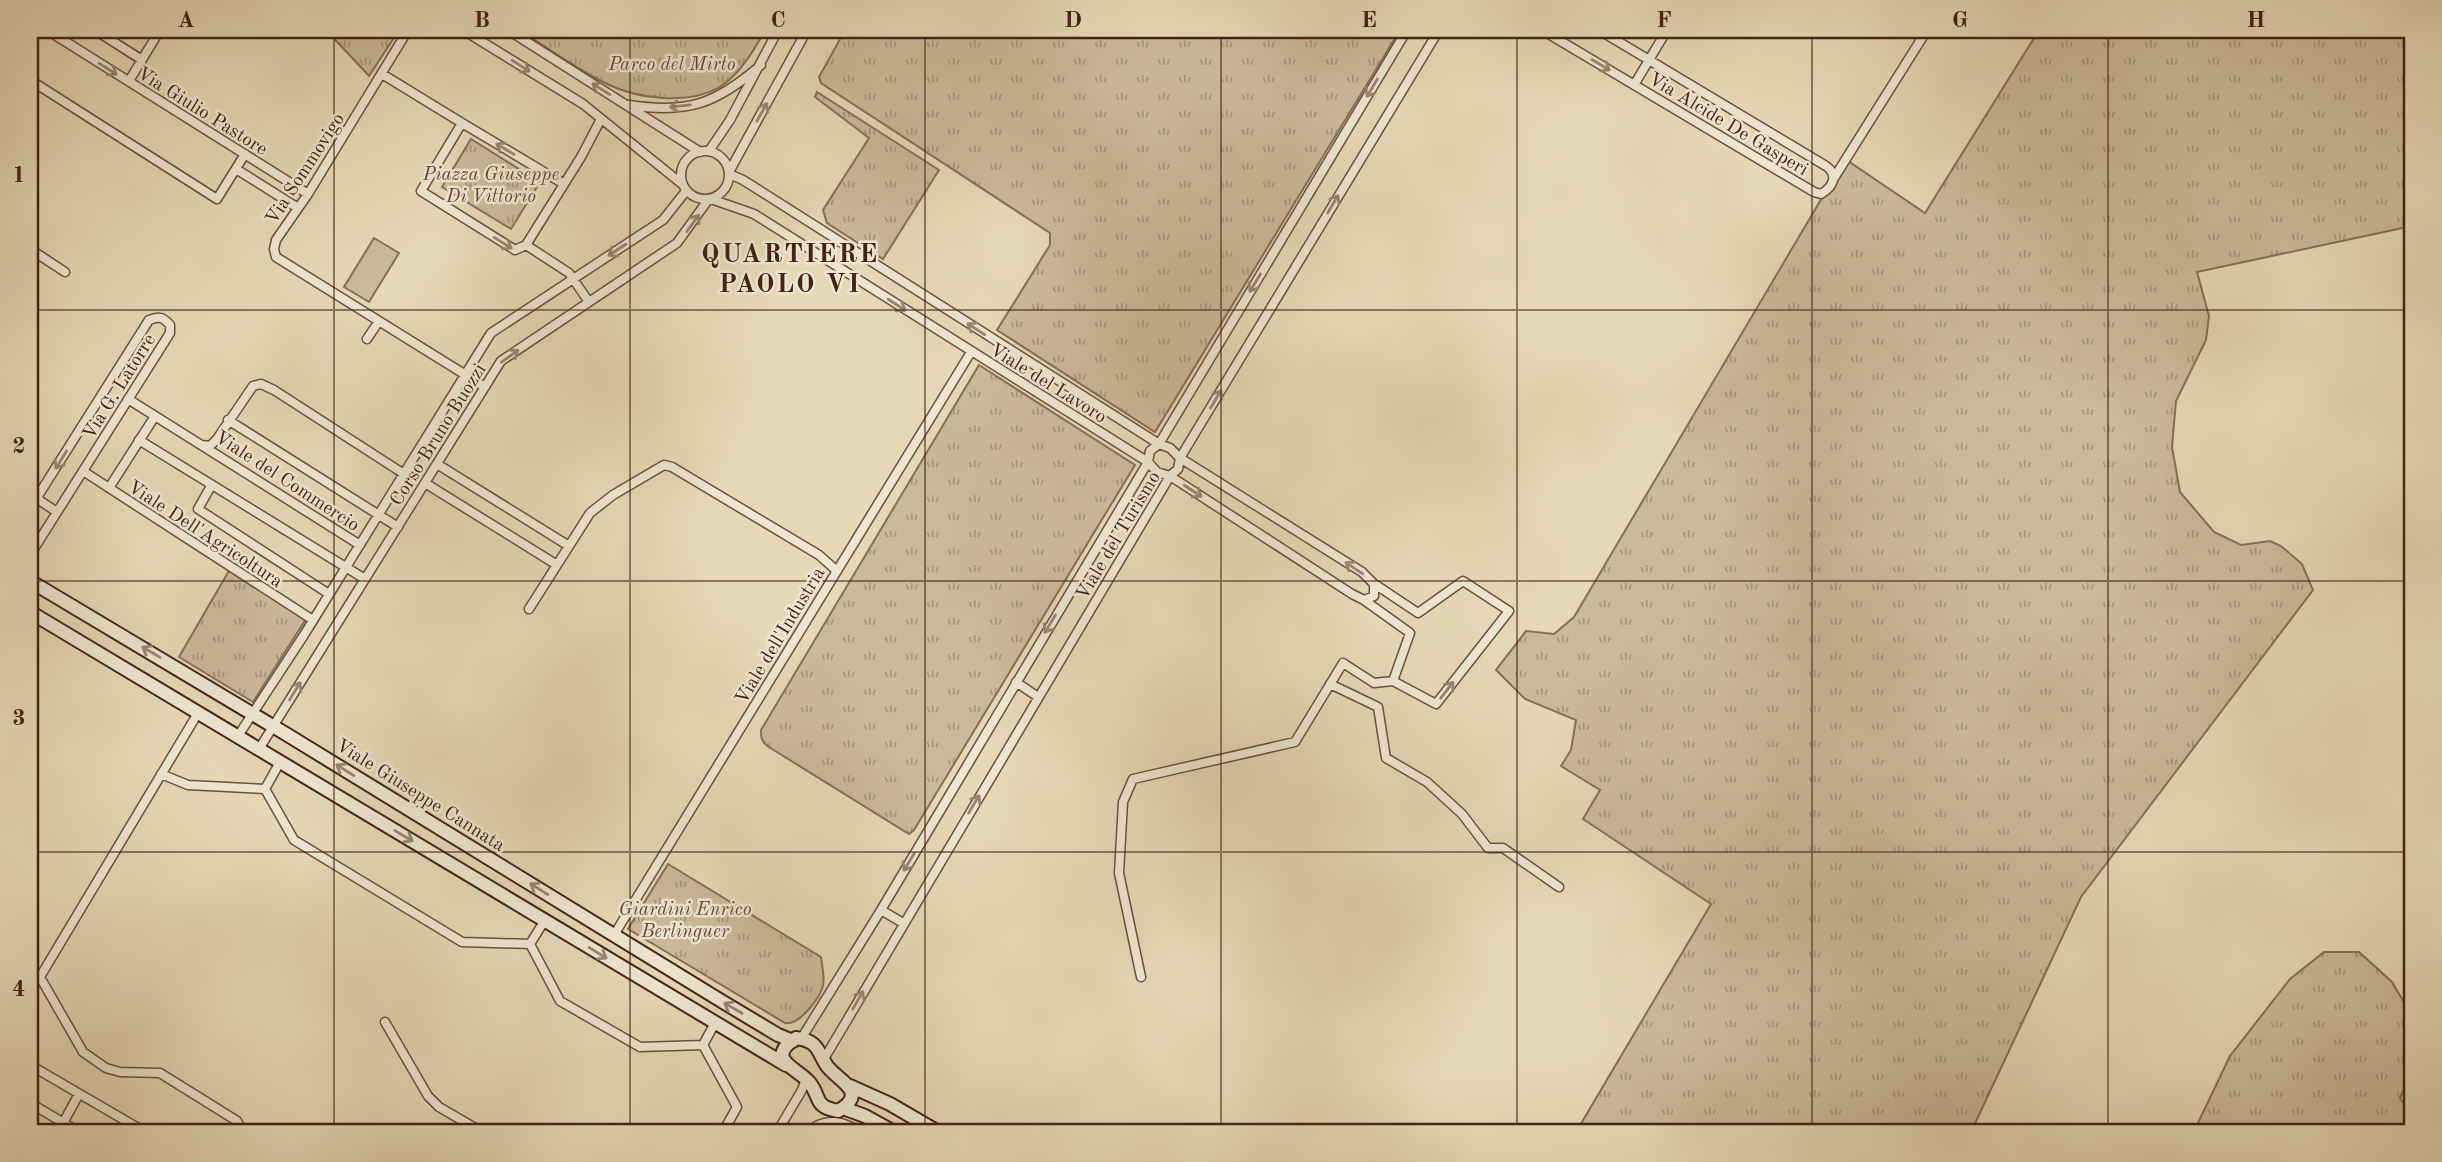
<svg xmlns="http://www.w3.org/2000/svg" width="2442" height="1162" font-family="'Old Standard TT',serif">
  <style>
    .grass { fill: url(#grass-tufts); stroke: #876e57; stroke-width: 2 }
    .pitch { fill: #cab99a; stroke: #876e57; stroke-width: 2 }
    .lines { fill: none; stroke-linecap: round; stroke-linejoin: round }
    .street-casing { stroke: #6c503c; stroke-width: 11 }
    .secondary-casing { stroke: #442214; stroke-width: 16 }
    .street { stroke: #eee6d0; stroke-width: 8 }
    .secondary { stroke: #eee6d0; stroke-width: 12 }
    .oneway { stroke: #998472 }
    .grid { fill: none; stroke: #442214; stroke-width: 2; stroke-opacity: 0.55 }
    .labels { text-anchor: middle; stroke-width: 5; stroke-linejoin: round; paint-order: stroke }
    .park-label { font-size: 19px; font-style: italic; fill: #664836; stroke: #eee6d0 }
    .street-label { font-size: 19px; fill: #442214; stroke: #eee6d0 }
    .district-label { font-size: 26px; font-weight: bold; letter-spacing: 2px; fill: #442214; stroke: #eee6d0 }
    .neatline { fill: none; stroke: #442214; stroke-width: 2.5 }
    .grid-label { font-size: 23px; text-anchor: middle; font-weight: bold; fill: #442214 }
  </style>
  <defs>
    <pattern id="grass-tufts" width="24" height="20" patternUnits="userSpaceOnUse" patternTransform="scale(1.75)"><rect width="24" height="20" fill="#cab99a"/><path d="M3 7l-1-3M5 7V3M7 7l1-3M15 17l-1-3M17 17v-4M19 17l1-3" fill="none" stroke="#a6967c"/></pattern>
  </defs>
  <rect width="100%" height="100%" fill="#e5d8b6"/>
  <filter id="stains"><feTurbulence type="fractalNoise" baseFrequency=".00286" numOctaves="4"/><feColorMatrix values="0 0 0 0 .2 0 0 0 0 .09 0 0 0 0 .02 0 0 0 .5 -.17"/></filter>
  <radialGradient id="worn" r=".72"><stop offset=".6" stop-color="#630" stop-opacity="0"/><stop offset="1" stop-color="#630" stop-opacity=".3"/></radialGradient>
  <path class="grass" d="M326 30H399L369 76Z
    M520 30H765C754 51 739 76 718 88 687 105 638 99 607 84 578 70 547 48 520 30Z
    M845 30H1400L1155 432 997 330 1050 245V233L821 83 819 77Z
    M2039 30H2412V226L2197 272 2209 316 2206 340 2176 401 2172 447 2180 492 2214 532 2241 545 2270 541 2281 546 2302 564 2313 590 2081 897 1971 1132H1576L1711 904 1583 819 1600 790 1561 766 1571 750 1576 720 1525 699 1496 670 1526 631 1554 634 1574 617 1845 159 1925 213Z
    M817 92 939 170 883 259 827 223 823 210 869 138 815 97Z
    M471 139 540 182 511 229 442 187Z
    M979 365 1135 465 914 830 909 834 772 749C764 744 760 740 761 730Z
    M230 569 306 619 253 702 179 657Z
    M668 864 821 957C822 966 825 978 823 986 819 999 799 1026 785 1023L628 929Z
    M2324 952H2359L2392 982 2412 1016V1072L2400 1098 2412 1115V1132H2189L2196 1127 2230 1056 2290 979Z"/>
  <path class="pitch" d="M374 238 399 253 369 302 344 287Z"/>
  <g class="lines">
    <g class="street-casing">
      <path id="street" d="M47 30 308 194
        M95 30 142 60
        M408 30 308 194 276 240 274 249 276 257 485 387
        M463 30 583 104 682 184
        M508 30 700 152
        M1542 30 1814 192 1821 194C1833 187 1839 175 1826 166L1599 30
        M382 74 462 123
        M30 80 217 199 245 154
        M129 81 160 30
        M1634 85 1667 30
        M629 105C688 114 716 104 761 65
        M681 175a24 24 0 1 1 48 0a24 24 0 1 1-48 0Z
        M709 151 730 120 778 30
        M236 169 298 208
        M729 172 807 30
        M1834 178 1927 30
        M564 184 462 123 421 191 515 250 526 245 581 157 601 119
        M711 199 754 214 1148 462 1157 472 1170 476 1352 594 1364 600 1374 596V584L1362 572 1180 458 1170 448 1159 444 743 180 729 174
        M526 245 569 273 589 302
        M30 249 65 272
        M367 339 379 321
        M128 399 360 545
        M228 420 398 527
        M139 440 365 579
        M202 445 210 446 217 439 253 386 261 384 274 390 404 474
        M437 464 569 546
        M83 471 313 620
        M425 483 557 565
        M211 486 198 509 329 594
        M109 488 155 416
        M30 494 57 512
        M30 555 170 333V325C163 317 159 316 149 320L36 499
        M1364 600 1410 633 1393 681 1436 704 1509 611 1463 581 1418 613 1373 583
        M529 609 590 513 613 495 664 465 672 467 819 555 837 571
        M1016 682 1038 697
        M1330 684 1378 707 1386 758 1427 782 1462 814 1488 848H1503L1559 887
        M198 713 40 977 83 1052 106 1068 120 1072 160 1073 237 1121 242 1132
        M238 736 304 635 491 333 663 220 686 191
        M259 749 501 361 677 243 708 200
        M161 774 188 785 265 789 294 840 462 942 530 944
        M265 789 280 762
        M881 910 903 923
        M614 935 971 352
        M530 944 560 1001 640 1047 703 1045 737 1107 723 1132
        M530 944 545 920
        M1141 977 1119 873 1123 802 1133 779 1295 742 1343 663 1374 683 1393 681
        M385 1022 428 1096 439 1107 482 1132
        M801 1039 881 910 1148 462 1150 451 1159 444 1407 30
        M703 1045 715 1023
        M824 1059 1170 476 1178 469 1180 458 1439 30
        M30 1065 145 1132
        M30 1103 79 1132
        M63 1123 79 1094
        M816 1126C834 1118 845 1123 861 1132
        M777 1132 802 1090 806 1079"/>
    </g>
    <g class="secondary-casing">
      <path id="secondary" d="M30 581 286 734 723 1002 778 1035 793 1041
        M30 612 786 1065
        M796 1038C819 1041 817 1051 827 1066 838 1081 870 1092 838 1111 812 1106 822 1097 809 1082 797 1068 764 1059 796 1038Z
        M850 1086 890 1104 938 1132
        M843 1108 865 1116 894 1132"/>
    </g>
    <use href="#street" class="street"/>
    <use href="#secondary" class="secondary"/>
  </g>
  <defs><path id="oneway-shaft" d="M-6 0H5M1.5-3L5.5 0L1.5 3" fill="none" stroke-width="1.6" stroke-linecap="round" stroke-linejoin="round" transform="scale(1.75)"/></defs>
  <g class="oneway">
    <use href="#oneway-shaft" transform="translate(1601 65) rotate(31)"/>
    <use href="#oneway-shaft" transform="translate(521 66) rotate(32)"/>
    <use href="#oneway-shaft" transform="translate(108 69) rotate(32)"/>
    <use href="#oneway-shaft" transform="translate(1372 88) rotate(121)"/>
    <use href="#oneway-shaft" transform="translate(601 89) rotate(-148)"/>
    <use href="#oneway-shaft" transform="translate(680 106) rotate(174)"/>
    <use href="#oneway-shaft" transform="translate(762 112) rotate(-61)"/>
    <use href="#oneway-shaft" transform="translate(505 149) rotate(-149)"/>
    <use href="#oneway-shaft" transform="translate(1333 204) rotate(-59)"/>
    <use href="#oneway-shaft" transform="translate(693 223) rotate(-54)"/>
    <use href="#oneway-shaft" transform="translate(503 243) rotate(32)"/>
    <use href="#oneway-shaft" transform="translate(617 250) rotate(147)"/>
    <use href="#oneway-shaft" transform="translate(1255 283) rotate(121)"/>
    <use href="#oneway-shaft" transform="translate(897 305) rotate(33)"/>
    <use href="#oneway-shaft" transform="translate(976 329) rotate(-147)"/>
    <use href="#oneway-shaft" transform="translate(510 356) rotate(-36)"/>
    <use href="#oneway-shaft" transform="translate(1216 399) rotate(-59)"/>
    <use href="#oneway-shaft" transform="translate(61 460) rotate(122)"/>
    <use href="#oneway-shaft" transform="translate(1193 491) rotate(33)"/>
    <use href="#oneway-shaft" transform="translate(1354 568) rotate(-146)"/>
    <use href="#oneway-shaft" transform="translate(1050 624) rotate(121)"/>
    <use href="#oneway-shaft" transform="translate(151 652) rotate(-149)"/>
    <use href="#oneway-shaft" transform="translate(1447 690) rotate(-52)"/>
    <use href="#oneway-shaft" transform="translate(295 691) rotate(-58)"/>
    <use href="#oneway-shaft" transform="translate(345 770) rotate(-148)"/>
    <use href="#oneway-shaft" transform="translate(974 804) rotate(-59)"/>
    <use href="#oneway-shaft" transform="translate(404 836) rotate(31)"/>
    <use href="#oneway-shaft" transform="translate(909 862) rotate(121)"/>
    <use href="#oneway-shaft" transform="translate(539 889) rotate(-148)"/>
    <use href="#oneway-shaft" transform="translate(598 953) rotate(32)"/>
    <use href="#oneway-shaft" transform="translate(858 1000) rotate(-60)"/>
    <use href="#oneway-shaft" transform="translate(733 1008) rotate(-150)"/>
  </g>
  <path class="grid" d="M334 30V1132M630 30V1132M925 30V1132M1221 30V1132M1517 30V1132M1812 30V1132M2108 30V1132M30 310H2412M30 581H2412M30 852H2412"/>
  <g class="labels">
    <g class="park-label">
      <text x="672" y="70">Parco del Mirto</text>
      <text x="491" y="180">Piazza Giuseppe<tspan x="491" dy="22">Di Vittorio</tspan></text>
      <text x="685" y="915">Giardini Enrico<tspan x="685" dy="22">Berlinguer</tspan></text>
    </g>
    <g class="street-label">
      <text transform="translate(203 110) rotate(32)" y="7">Via Giulio Pastore</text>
      <text transform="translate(1729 123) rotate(31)" y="7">Via Alcide De Gasperi</text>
      <text transform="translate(304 168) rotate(-57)" y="7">Via Sommovigo</text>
      <text transform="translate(1049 382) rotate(32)" y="7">Viale del Lavoro</text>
      <text transform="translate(118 386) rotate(-58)" y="7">Via G. Latorre</text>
      <text transform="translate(437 434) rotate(-58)" y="7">Corso Bruno Buozzi</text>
      <text transform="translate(288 480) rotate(33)" y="7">Viale del Commercio</text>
      <text transform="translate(206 533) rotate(33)" y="7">Viale Dell'Agricoltura</text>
      <text transform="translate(1117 535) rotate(-59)" y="7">Viale del Turismo</text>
      <text transform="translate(779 635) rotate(-59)" y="7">Viale dell'Industria</text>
      <text transform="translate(421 794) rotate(32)" y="7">Viale Giuseppe Cannata</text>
    </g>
    <g class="district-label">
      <text x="790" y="262">QUARTIERE<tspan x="790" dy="30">PAOLO VI</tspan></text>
    </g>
  </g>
  <rect width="2442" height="1162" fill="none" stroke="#e5d8b6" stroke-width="77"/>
  <rect x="38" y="38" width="2366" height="1086" class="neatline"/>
  <g class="grid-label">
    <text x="186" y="27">A</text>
    <text x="482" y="27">B</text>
    <text x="778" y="27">C</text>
    <text x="1073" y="27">D</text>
    <text x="1369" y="27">E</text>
    <text x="1664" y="27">F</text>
    <text x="1960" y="27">G</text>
    <text x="2256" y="27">H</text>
    <text x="19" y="182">1</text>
    <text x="19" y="453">2</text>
    <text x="19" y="725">3</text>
    <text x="19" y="996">4</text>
  </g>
  <rect width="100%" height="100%" filter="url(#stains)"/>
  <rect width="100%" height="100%" fill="url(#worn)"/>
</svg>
